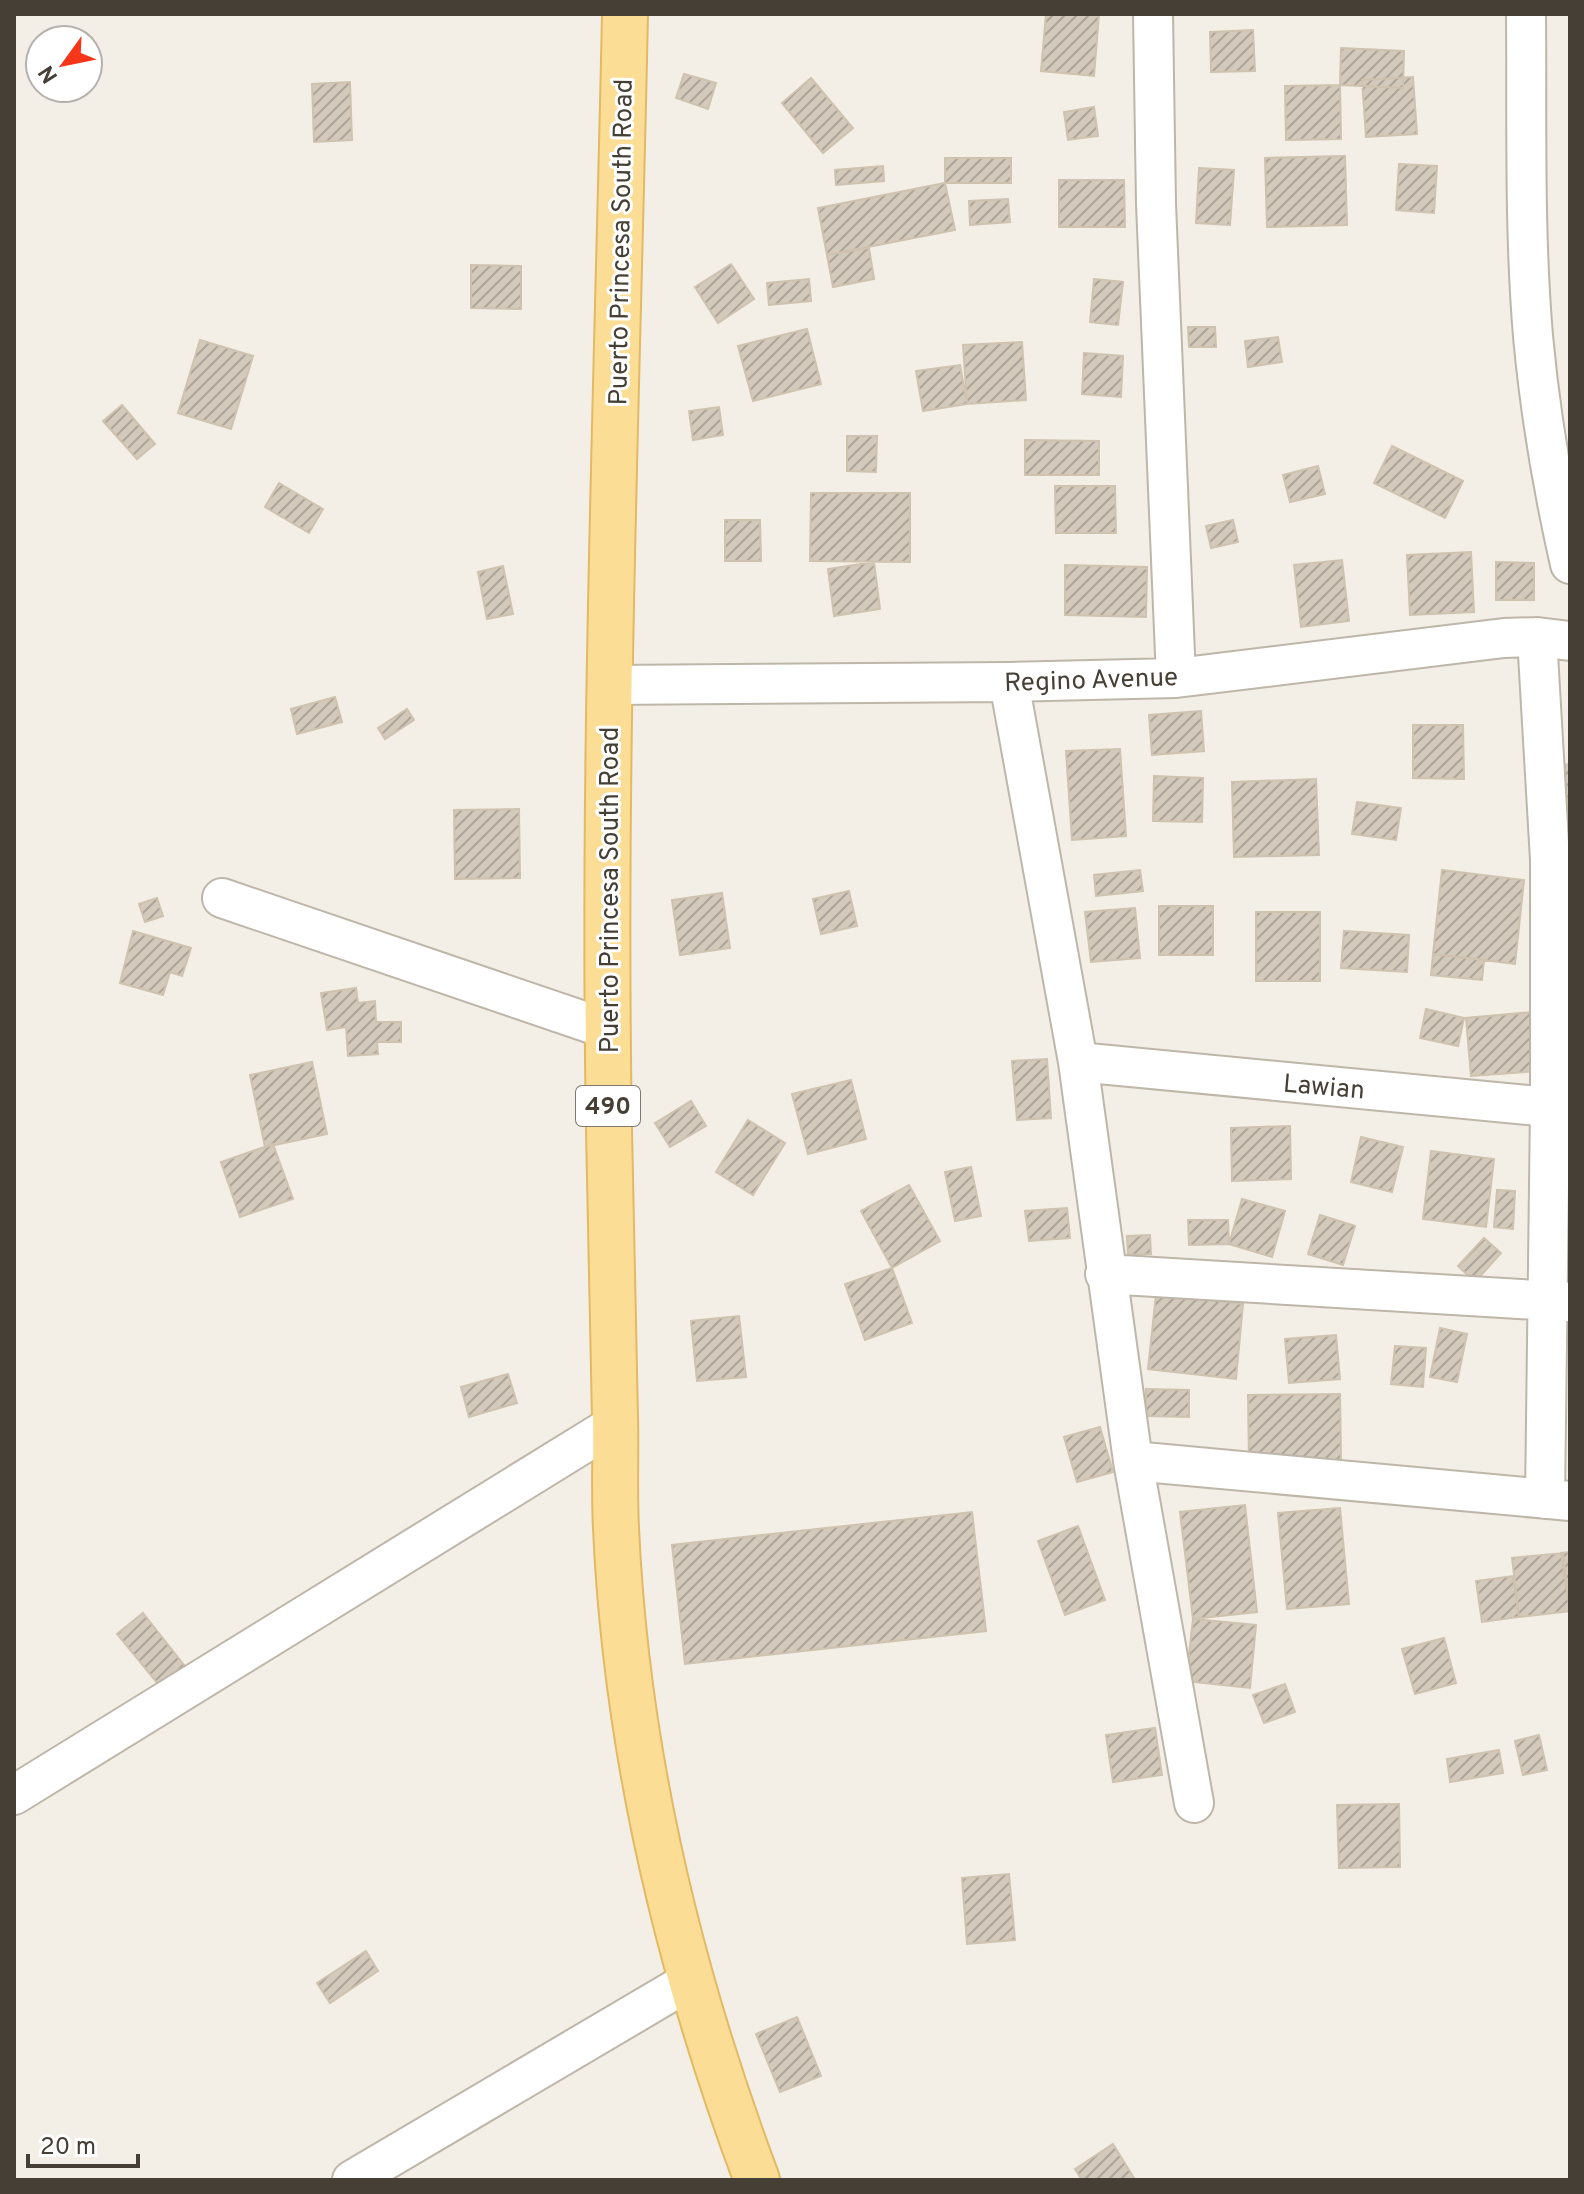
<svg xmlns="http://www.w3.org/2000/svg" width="1584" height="2194" font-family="Overpass,sans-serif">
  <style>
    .building { fill: url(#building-hatch); stroke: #cfc2af; stroke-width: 2 }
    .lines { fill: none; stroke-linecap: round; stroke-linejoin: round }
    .minor-casing { stroke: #beb6a9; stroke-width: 42 }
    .major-casing { stroke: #e2b965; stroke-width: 48 }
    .minor { stroke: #fff; stroke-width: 38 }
    .major { stroke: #fcdd95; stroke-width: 44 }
    .labels { text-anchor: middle; stroke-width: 6; stroke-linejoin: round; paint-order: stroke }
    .shield { fill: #fff; stroke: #7d7972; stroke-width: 2 }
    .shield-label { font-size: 24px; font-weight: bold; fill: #453f35 }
    .street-label { font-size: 26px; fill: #453f35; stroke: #fff }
  </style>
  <defs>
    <pattern id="building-hatch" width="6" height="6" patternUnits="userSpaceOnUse" patternTransform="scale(2)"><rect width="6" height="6" fill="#d4cabc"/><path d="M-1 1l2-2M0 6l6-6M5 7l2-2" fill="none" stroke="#aea59a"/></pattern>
  </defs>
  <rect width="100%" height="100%" fill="#f3efe6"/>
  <path class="building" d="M1046 14H1099L1094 76 1041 71Z
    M1253 30 1255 71 1211 72 1210 32Z
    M1341 48 1404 51 1403 88 1340 85Z
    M684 74 716 83 708 109 676 98Z
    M1413 77 1417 134 1366 137 1362 80Z
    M811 78 853 128 823 153 782 103Z
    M350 82 352 140 314 142 312 84Z
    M1340 85 1341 139 1286 140 1285 86Z
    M1094 107 1098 136 1068 140 1064 112Z
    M1345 156 1347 225 1267 227 1265 158Z
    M945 158H1011V183H945Z
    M1399 164 1437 166 1434 213 1396 210Z
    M883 166 884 181 836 185 835 170Z
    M1199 168 1234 170 1230 225 1196 223Z
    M1059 180H1124L1125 227H1059Z
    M945 183 955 230 827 255 818 208Z
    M1008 199 1010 222 970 225 969 201Z
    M869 248 874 279 833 287 827 255Z
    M731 264 754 299 718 323 695 287Z
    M471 265 521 266V309L471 308Z
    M809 279 811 301 769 305 767 283Z
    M1094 279 1123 282 1118 325 1090 322Z
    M1188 327H1215L1216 347H1189Z
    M807 329 821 384 753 401 738 346Z
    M1278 337 1282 362 1248 367 1245 341Z
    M200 340 253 356 231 429 178 413Z
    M1022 342 1026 400 967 404 963 345Z
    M1084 353 1123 356 1121 397 1082 394Z
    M960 365 967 404 923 411 916 371Z
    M122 405 155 444 137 459 103 421Z
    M719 407 723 435 693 440 689 411Z
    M847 436H877L876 472 847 471Z
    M1025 440 1099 441V475H1025Z
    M1392 446 1463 481 1445 518 1374 483Z
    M1318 466 1325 494 1290 502 1283 475Z
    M279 483 323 509 309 533 265 507Z
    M1055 486H1115L1116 533H1056Z
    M811 493H910V562L810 561Z
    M725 520H760L761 561H725Z
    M1233 520 1238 542 1211 548 1206 526Z
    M1471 552 1474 612 1410 615 1407 555Z
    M1342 560 1349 621 1301 627 1294 565Z
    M874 562 880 609 834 616 828 569Z
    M1496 562 1534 563V600H1496Z
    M1065 565 1147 567 1146 617 1065 615Z
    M503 566 513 614 487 619 478 572Z
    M335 697 342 722 297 734 291 709Z
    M407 709 414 720 385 739 378 728Z
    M1201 711 1204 751 1152 755 1149 715Z
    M1413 725H1463L1464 779 1413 778Z
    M1120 749 1126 836 1072 840 1066 751Z
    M1570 764V824L1557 766Z
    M1154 776 1203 778 1202 822 1153 821Z
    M1316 779 1319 855 1234 857 1232 782Z
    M1357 802 1401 808 1396 840 1352 834Z
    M519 809 520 878 455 879 454 810Z
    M1140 870 1143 891 1096 896 1094 875Z
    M1442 870 1524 880 1515 964 1433 954Z
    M849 891 857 926 821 934 813 899Z
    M722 893 730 948 680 955 672 900Z
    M157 898 163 916 145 922 139 904Z
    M1159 906H1213V955H1159Z
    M1135 908 1140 958 1091 962 1085 912Z
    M1256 912H1320V981H1256Z
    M133 931 191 948 182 976 170 972 163 995 120 983Z
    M1344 931 1409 935 1407 972 1341 968Z
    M1433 954 1484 960 1482 980 1431 975Z
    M356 988 358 1003 375 1001 376 1022H401V1042H377L378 1054 348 1056 346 1027 327 1030 321 993Z
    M1426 1009 1464 1018 1458 1046 1420 1038Z
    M1533 1012 1538 1071 1471 1076 1466 1018Z
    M1047 1059 1051 1118 1017 1120 1012 1061Z
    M312 1062 327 1134 265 1147 250 1075Z
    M851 1080 866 1139 808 1154 792 1094Z
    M691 1101 706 1126 670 1147 655 1123Z
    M748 1120 785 1143 753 1195 716 1172Z
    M1290 1126 1291 1179 1232 1181 1231 1128Z
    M1361 1137 1403 1147 1392 1192 1351 1182Z
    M273 1144 293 1199 240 1217 221 1162Z
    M1431 1151 1494 1159 1486 1227 1423 1219Z
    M971 1167 981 1216 955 1221 945 1172Z
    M909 1185 940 1241 892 1268 861 1211Z
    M1497 1190 1515 1191 1513 1229 1494 1227Z
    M1242 1199 1285 1211 1272 1257 1229 1244Z
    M1067 1208 1070 1238 1029 1241 1025 1211Z
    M1320 1215 1355 1226 1343 1265 1308 1254Z
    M1188 1220H1228L1229 1244 1189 1245Z
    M1150 1235 1151 1254 1128 1255 1127 1236Z
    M1484 1238 1501 1253 1475 1282 1458 1266Z
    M892 1268 912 1323 865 1340 845 1284Z
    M1156 1294 1243 1304 1236 1379 1148 1369Z
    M739 1316 746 1377 697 1381 691 1321Z
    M1440 1328 1467 1334 1457 1382 1430 1377Z
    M1336 1335 1340 1379 1289 1383 1285 1339Z
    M1395 1346 1426 1348 1423 1387 1391 1384Z
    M508 1374 517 1403 469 1417 461 1387Z
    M1146 1389 1189 1390V1417L1146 1416Z
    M1340 1394 1341 1461 1249 1462 1248 1395Z
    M1100 1427 1113 1472 1077 1482 1064 1437Z
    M1245 1505 1257 1612 1193 1619 1180 1512Z
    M1340 1508 1349 1604 1287 1609 1278 1513Z
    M972 1512 986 1631 685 1664 672 1545Z
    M1078 1526 1105 1600 1065 1615 1038 1541Z
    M1570 1552V1611L1561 1553Z
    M1563 1553 1570 1611 1519 1617 1512 1558Z
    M1513 1576 1519 1617 1482 1622 1476 1581Z
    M143 1613 188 1670 163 1690 117 1634Z
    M1193 1619 1256 1625 1250 1688 1186 1681Z
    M1444 1638 1456 1683 1415 1694 1402 1649Z
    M1285 1684 1295 1712 1264 1723 1253 1695Z
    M1155 1728 1162 1775 1113 1782 1106 1735Z
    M1539 1735 1547 1770 1523 1775 1515 1741Z
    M1499 1750 1503 1773 1450 1782 1447 1759Z
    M1399 1804 1400 1867 1339 1868 1337 1805Z
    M1009 1874 1015 1940 967 1944 962 1878Z
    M366 1951 378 1971 330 2003 317 1983Z
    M797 2017 821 2076 780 2092 756 2034Z
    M1113 2144 1134 2178 1130 2180H1082L1075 2169Z"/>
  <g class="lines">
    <g class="minor-casing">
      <path id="minor" d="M1153 14 1156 204 1176 678
        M1526 14C1527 121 1524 229 1533 336 1540 413 1553 489 1570 564
        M1537 637 1550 860V1107L1545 1499
        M1009 682 1078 1062 1133 1461 1570 1501
        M610 685 1009 682 1176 678 1504 638 1537 637 1570 641
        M222 898 607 1029
        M1078 1062 1570 1109
        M1105 1274 1570 1302
        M1133 1461 1194 1803
        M14 1795 615 1424
        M352 2180 691 1980"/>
    </g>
    <g class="major-casing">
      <path id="major" d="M625 14C617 401 601 790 610 1177 612 1258 614 1338 615 1418 616 1455 614 1492 616 1528 626 1751 679 1972 757 2180"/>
    </g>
    <use href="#minor" class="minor"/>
    <use href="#major" class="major"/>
  </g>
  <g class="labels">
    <rect class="shield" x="576" y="1086" width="64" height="40" rx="6"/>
    <g class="shield-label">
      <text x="608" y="1114">490</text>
    </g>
    <g class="street-label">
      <text transform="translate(620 242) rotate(-89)" y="9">Puerto Princesa South Road</text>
      <text transform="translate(1091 679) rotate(-2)" y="9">Regino Avenue</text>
      <text transform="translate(609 890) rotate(-90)" y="9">Puerto Princesa South Road</text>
      <text transform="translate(1324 1086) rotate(5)" y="9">Lawian</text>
    </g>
  </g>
  <rect width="1584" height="2194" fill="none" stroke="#453f35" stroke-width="32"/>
  <g transform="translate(64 64) rotate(237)"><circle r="38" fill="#ffffff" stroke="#b5b2ae" stroke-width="2"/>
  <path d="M0-6L14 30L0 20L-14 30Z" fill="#f63619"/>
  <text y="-12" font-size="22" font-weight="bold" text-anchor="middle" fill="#453f35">N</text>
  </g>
  <path d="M28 2154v12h110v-12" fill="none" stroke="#453f35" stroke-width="4"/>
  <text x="40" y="2154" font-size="24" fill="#453f35" stroke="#ffffff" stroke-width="6" paint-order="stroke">20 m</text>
</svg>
